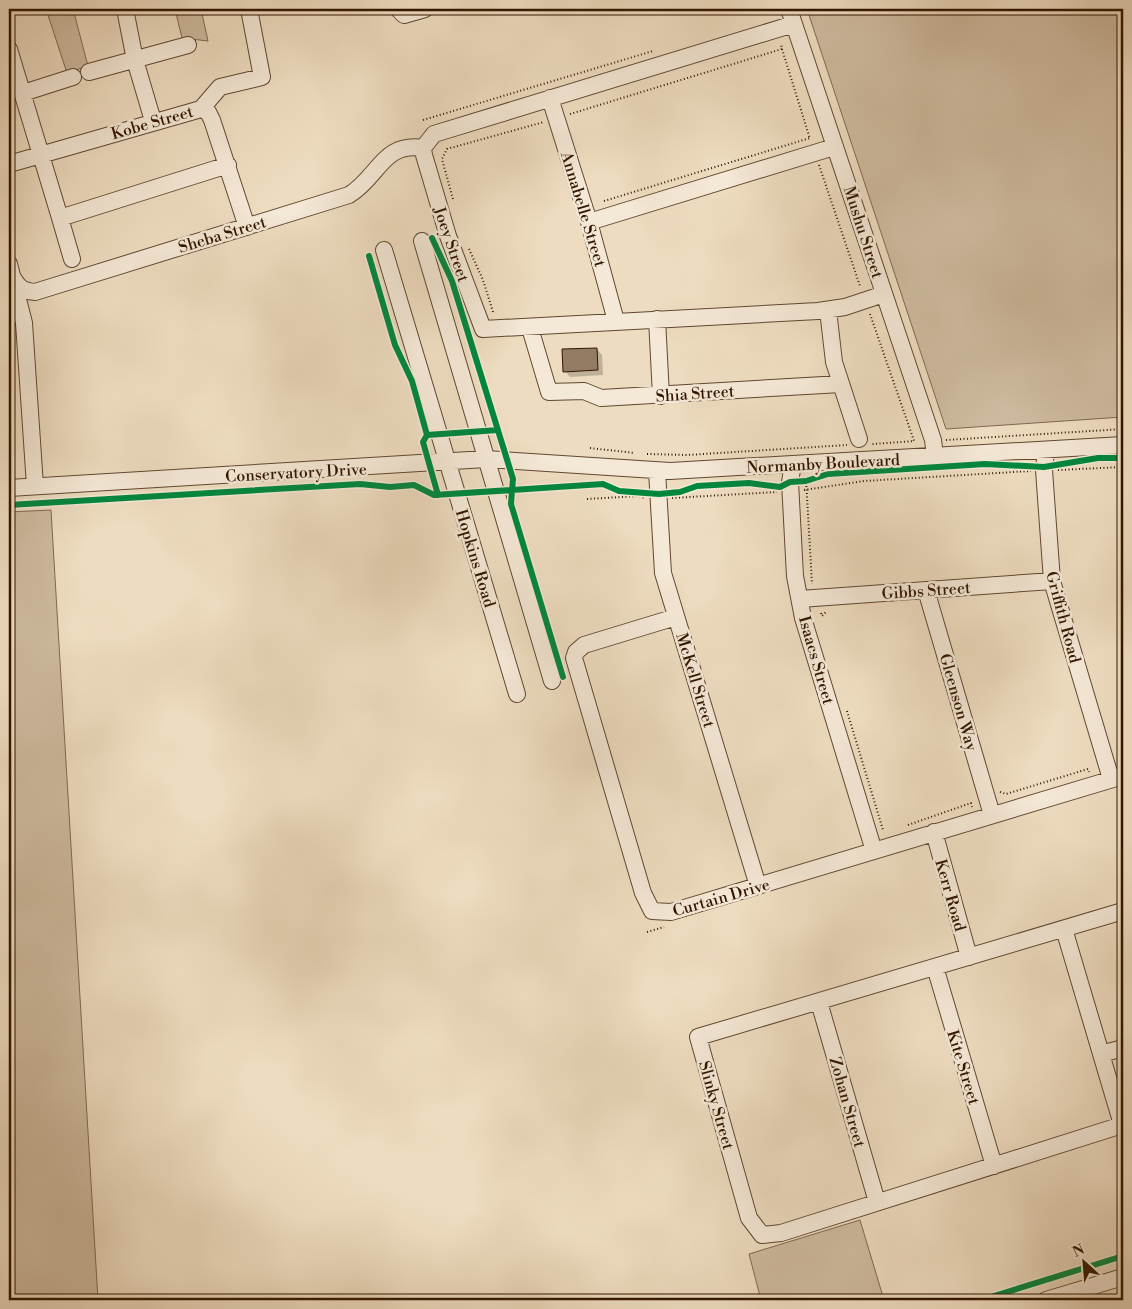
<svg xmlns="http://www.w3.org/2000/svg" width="1132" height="1309" font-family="'Libre Bodoni',serif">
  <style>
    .green { fill: #ceba9f; stroke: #806850 }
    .shadow { fill: #0003 }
    .building { fill: #947c64; stroke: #321500 }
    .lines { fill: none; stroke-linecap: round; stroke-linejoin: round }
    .minor-casing { stroke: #614730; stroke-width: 18 }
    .path { stroke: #321500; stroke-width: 2; stroke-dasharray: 1 2.5; stroke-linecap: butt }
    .minor { stroke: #f4e8d6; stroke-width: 16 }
    .cycleway-casing { stroke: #f4e8d6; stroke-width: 9 }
    .cycleway { stroke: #00873e; stroke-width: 6 }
    .labels { text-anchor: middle; stroke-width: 5; stroke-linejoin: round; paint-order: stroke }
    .street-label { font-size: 16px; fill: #321500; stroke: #f4e8d6 }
  </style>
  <rect width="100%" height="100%" fill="#eedcc0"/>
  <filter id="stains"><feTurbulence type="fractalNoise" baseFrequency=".004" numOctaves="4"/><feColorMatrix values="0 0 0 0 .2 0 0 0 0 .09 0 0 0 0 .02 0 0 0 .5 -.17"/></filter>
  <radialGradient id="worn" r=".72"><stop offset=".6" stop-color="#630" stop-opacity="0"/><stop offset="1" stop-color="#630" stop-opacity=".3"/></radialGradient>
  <path class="green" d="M46 9H73L88 66 67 73Z
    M175 9H201L208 41 182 38Z
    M807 9H1123V417L946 429Z
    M51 510 98 1300H9V512Z
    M860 1220 884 1300H761L749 1254Z"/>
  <path class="shadow" d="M597 349 602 355 603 375 570 377 565 371Z"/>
  <path class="building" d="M597 348 598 370 563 372 562 349Z"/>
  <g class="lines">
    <g class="minor-casing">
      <path id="minor" d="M125 9 135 60 153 121
        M398 9 404 15 425 9
        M789 9 933 440 935 456
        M794 24 434 134 423 148 424 155 448 236 483 329 818 311 845 307 884 294
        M9 49 60 218 228 165
        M89 72 188 45
        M23 93 73 77
        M550 98 589 222 616 321
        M201 109 220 87 262 77 249 9
        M9 164 201 109 208 112 212 120 247 227
        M60 218 72 259
        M589 222 834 147
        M422 241 552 681
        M384 250 517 694
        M9 264 24 323 35 486
        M12 276C18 287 22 291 35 292L349 195C379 177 382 142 423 148
        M828 310 834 362 859 439
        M657 319 661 396
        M530 328 549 392 584 391 601 398 841 384
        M1046 450 1044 470 1052 581 1111 779
        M793 464 790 482 795 576 803 618 874 851
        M657 471 663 573 758 886
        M9 488 486 459 670 471 1123 445
        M926 590 992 815
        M800 599 1052 581
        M676 617 584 645 576 652 574 658 643 893 652 911 671 912 1123 776
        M934 832 969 957
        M1064 929 1123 1128
        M935 967 994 1166
        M819 1002 877 1202
        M1101 1054 1123 1048
        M1122 1125 781 1233 762 1235 749 1218 698 1037 1123 911
        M1046 1300 1123 1277"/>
    </g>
    <path class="path" d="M770 9 772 15
      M782 49 810 139
      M570 114 782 49 781 44
      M423 120 653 51
      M819 165 860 286
      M453 199 442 159 447 149 544 122
      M604 201 810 138
      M469 249 483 280 493 312
      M870 314 914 441 872 444
      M946 440 1123 429
      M590 448 635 453
      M647 454 687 455 847 445
      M1058 470 1123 467
      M806 479 812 584
      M804 490 864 481 1031 471
      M672 498 777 492
      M587 499 639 496 645 498
      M821 613 822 616 826 612
      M847 711 883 830
      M1000 792 1006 794 1088 769 1089 772
      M908 825 971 803 972 807
      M647 932 664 927"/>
    <use href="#minor" class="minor"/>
    <g class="cycleway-casing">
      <path id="cycleway" d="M369 256 395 345 412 381 427 435
        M438 495 423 442 427 435 498 430
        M9 505 360 484 390 487 414 485 434 495 512 490 513 479 452 281 432 238
        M563 677 511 504 512 490 603 484 619 491 659 494 680 492 697 486 749 483 780 487 790 482 806 481 828 474 985 464 1044 467 1098 458H1123
        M981 1300 1123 1256"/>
    </g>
    <use href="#cycleway" class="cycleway"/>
  </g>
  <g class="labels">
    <g class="street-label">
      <text transform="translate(152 122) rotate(-16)" y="6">Kobe Street</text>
      <text transform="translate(584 209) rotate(73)" y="6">Annabelle Street</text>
      <text transform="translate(864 232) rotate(72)" y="6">Mushu Street</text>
      <text transform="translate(222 234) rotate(-17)" y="6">Sheba Street</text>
      <text transform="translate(452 244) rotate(71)" y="6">Joey Street</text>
      <text transform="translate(695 393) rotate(-4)" y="6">Shia Street</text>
      <text transform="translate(823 463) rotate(-3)" y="6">Normanby Boulevard</text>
      <text transform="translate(296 472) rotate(-3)" y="6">Conservatory Drive</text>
      <text transform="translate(476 558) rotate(73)" y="6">Hopkins Road</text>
      <text transform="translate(926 590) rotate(-4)" y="6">Gibbs Street</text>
      <text transform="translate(1064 617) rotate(75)" y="6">Griffith Road</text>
      <text transform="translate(817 660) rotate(74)" y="6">Isaacs Street</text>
      <text transform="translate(696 680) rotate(73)" y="6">McKell Street</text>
      <text transform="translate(959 702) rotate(74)" y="6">Gleenson Way</text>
      <text transform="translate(951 895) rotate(74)" y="6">Kerr Road</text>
      <text transform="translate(721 897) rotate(-16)" y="6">Curtain Drive</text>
      <text transform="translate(964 1067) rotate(73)" y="6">Kite Street</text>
      <text transform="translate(848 1102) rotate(74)" y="6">Zohan Street</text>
      <text transform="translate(717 1105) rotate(74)" y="6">Slinky Street</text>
    </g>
  </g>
  <rect width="1132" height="1309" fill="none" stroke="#eedcc0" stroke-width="30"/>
  <rect x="10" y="10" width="1112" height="1289" fill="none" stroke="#321500" stroke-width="2.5"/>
  <rect x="15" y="15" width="1102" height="1279" fill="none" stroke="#321500"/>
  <g transform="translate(1084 1262) rotate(334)" stroke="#f4e8d6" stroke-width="4" paint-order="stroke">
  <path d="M0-4L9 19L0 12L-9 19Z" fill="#321500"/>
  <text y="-8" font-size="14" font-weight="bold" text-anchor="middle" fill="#321500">N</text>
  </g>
  <rect width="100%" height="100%" filter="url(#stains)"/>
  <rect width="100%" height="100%" fill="url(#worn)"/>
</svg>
